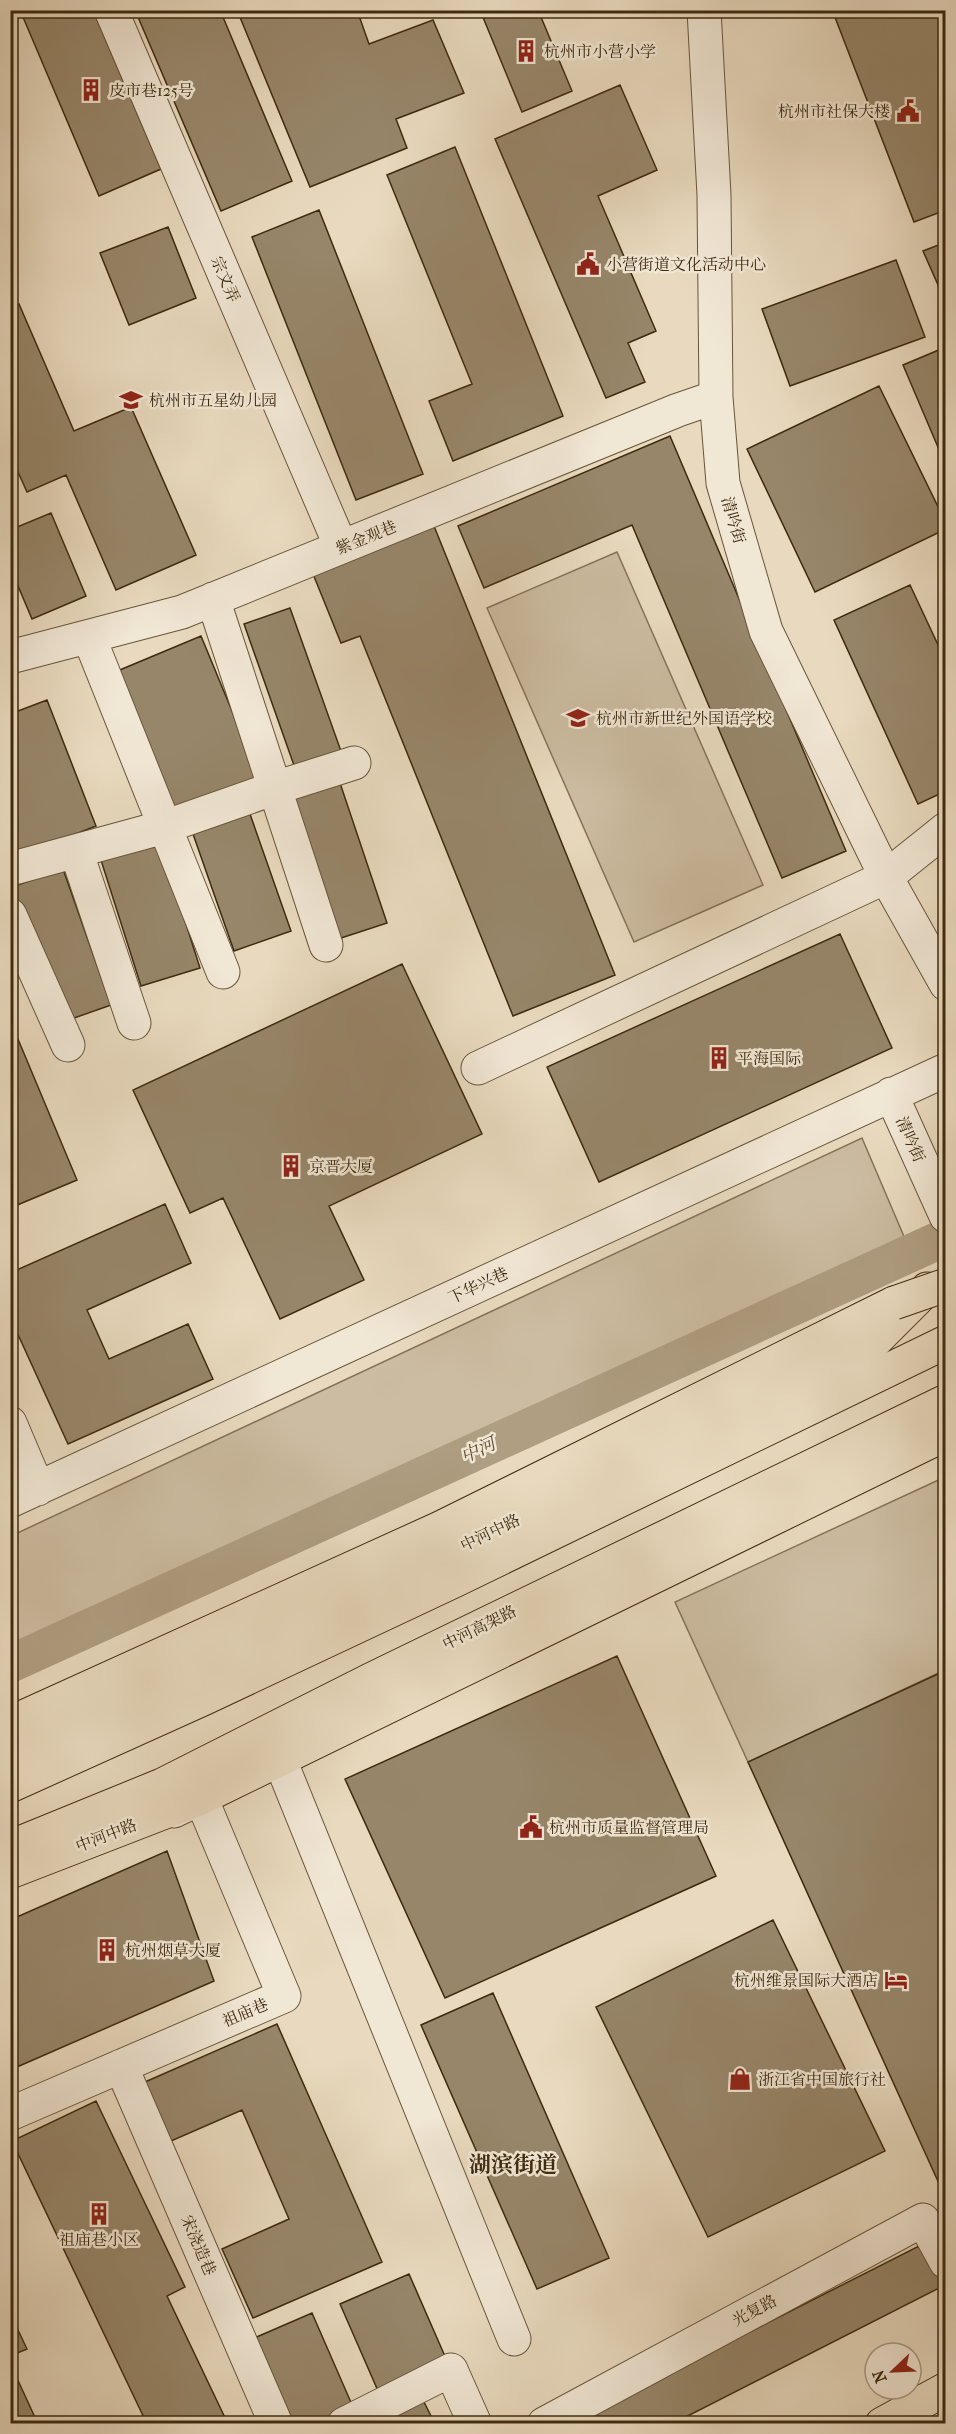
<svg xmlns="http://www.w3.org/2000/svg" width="956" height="2434" font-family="'IM FELL French Canon','Noto Serif SC',serif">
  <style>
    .green { fill: #ccbca1; stroke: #857357; stroke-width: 1.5 }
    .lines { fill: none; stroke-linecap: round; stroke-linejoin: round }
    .canal { stroke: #af9e82; stroke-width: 38 }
    .building { fill: #97866a; stroke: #3e2a0d; stroke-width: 1.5 }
    .minor-casing { stroke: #69563a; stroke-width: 35 }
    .major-casing { stroke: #3e2a0d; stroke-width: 35 }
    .highway-casing { stroke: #3e2a0d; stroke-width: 35 }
    .minor { stroke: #f1e7d5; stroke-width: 33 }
    .major { stroke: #e9dabf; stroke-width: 33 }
    .highway { stroke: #e9dabf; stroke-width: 33 }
    .highway-bridge-casing { stroke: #3e2a0d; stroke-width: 35; stroke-linecap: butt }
    .highway-bridge { stroke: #e9dabf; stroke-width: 33 }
    .labels { text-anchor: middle; stroke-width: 5; stroke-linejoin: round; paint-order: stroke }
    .poi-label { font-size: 16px; fill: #3e2a0d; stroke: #f1e7d5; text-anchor: start }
    .street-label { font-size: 16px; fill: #3e2a0d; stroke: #f1e7d5 }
    .water-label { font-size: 18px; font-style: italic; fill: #604d30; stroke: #f1e7d5 }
    .district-label { font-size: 22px; font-weight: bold; fill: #3e2a0d; stroke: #f1e7d5 }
  </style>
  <rect width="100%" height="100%" fill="#e9dabf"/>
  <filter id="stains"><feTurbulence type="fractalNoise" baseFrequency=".00333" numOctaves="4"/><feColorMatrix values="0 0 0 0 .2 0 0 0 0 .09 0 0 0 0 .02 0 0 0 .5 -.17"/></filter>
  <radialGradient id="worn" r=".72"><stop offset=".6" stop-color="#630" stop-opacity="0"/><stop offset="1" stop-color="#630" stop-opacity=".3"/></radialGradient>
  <path class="green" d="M617 552 763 885 634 942 487 608Z
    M862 1138 911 1253 11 1673V1536Z
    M945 1477V1670L748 1762 675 1602Z"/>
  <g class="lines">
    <path class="canal" d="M10 1664 946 1237"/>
  </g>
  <path class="building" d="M20 10H93L161 169 99 196Z
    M135 10H220L292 181 221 211Z
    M237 10H357L369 44 433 20 464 93 396 119 407 148 310 187Z
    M480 10H538L572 91 522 112Z
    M837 10H946V210L914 222 833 12Z
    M620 85 657 170 598 196 656 331 628 343 645 382 606 398 495 139Z
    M455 147 563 416 453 461 429 401 472 384 387 175Z
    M319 210 423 474 356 500 252 237Z
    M168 227 196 298 129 325 100 253Z
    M946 242V303L923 251Z
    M896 260 925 337 790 386 762 309Z
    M19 304 74 431 131 407 196 555 116 590 66 475 27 492 10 454V307Z
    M946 347V466L903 365Z
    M879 386 946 523V529L815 592 747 449Z
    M670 436 846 851 782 878 632 525 484 588 458 526Z
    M51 513 86 596 32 619 10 567V530Z
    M434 526 615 975 513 1016 360 636 341 643 313 574Z
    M910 585 946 662V791L918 804 834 620Z
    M290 608 342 754 296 771 244 624Z
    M201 636 261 781 175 816 115 672Z
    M47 700 96 826 17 857 10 839V714Z
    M338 777 387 923 338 939 289 793Z
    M250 814 291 931 234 951 193 834Z
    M159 839 200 968 141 986 100 857Z
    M63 869 111 1005 60 1023 12 887Z
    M840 934 892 1048 599 1182 547 1067Z
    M402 964 482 1134 329 1206 364 1280 280 1319 223 1198 190 1213 133 1090Z
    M10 1020 77 1180 10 1208Z
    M165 1204 191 1263 87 1310 109 1359 188 1324 213 1379 68 1444 10 1317V1273Z
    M617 1656 716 1876 445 1998 345 1779Z
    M940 1673 946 1684V2199L748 1762Z
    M167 1851 214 1981 10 2070V1920Z
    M773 1920 885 2151 708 2237 596 2007Z
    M493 1993 609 2258 537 2289 421 2025Z
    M277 2024 382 2262 253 2318 222 2249 289 2219 242 2110 171 2141 145 2082Z
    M96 2101 185 2287 167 2296 228 2424H147L12 2141Z
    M923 2244 945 2285 672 2424H568Z
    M409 2274 451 2370 382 2400 340 2304Z
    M10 2313 27 2349 10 2356Z
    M312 2313 353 2407 315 2424H289L252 2339Z
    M10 2363 38 2424H10Z
    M421 2396 435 2424H368Z"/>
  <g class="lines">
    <g class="minor-casing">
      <path id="minor" d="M111 10 341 547
        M704 10 714 195 716 397 723 483 766 631 886 877 946 984
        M213 599 326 945
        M89 637 223 972
        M10 657 182 612 678 410 716 397
        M76 851 134 1023
        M10 869 164 827 275 788 354 763
        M10 915 68 1045
        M478 1068 886 877 946 829
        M891 1094 946 1216
        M10 1423 38 1489
        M10 1501 946 1070
        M280 1760 514 2339
        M121 2066 276 2424
        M10 2114 284 1996 201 1798 174 1811
        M344 2424 451 2370 475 2424
        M544 2424 923 2220 946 2262"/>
    </g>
    <g class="major-casing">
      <path id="major" d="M10 1757 443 1555 870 1346 927 1289
        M10 1872 201 1798 946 1434
        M882 2424 946 2389"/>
    </g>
    <g class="highway-casing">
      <path id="highway" d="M10 1723 440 1528 894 1303
        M10 1786 203 1699 454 1581 946 1342
        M10 1847 162 1785 372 1679 946 1401"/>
    </g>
    <use href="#minor" class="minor"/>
    <use href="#major" class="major"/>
    <use href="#highway" class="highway"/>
    <g class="highway-bridge-casing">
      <path id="highway-bridge" d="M894 1303 946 1285"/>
    </g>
    <use href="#highway-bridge" class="highway-bridge"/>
  </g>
  <defs>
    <g id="building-bare" transform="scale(1.8)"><path d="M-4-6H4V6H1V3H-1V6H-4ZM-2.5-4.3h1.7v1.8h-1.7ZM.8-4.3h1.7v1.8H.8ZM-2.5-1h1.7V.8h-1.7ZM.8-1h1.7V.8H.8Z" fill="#8f2418" stroke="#f1e7d5" stroke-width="2.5" paint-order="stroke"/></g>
    <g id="civic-bare" transform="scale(1.8)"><path d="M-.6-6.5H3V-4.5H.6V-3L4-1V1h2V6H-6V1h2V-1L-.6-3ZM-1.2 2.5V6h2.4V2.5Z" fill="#8f2418" stroke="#f1e7d5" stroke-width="2.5" paint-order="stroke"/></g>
    <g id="school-bare" transform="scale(1.8)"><path d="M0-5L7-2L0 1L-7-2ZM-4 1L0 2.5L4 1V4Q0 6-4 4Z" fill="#8f2418" stroke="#f1e7d5" stroke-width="2.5" paint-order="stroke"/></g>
    <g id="hotel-bare" transform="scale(1.8)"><path d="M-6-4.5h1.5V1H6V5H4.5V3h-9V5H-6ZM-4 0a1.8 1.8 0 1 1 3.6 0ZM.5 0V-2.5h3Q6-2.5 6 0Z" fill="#8f2418" stroke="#f1e7d5" stroke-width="2.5" paint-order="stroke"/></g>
    <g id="shop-bare" transform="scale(1.8)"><path d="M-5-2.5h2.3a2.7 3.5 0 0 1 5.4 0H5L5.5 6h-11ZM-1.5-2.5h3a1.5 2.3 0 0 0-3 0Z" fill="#8f2418" stroke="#f1e7d5" stroke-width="2.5" paint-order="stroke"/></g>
  </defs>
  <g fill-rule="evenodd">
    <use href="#building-bare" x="526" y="51"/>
    <use href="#building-bare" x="91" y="90"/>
    <use href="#civic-bare" x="908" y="111"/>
    <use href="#civic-bare" x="588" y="264"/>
    <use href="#school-bare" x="131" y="400"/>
    <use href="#school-bare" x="578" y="718"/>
    <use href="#building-bare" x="719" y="1058"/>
    <use href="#building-bare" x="291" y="1166"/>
    <use href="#civic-bare" x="531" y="1827"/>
    <use href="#building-bare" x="107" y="1950"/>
    <use href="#hotel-bare" x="896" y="1980"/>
    <use href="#shop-bare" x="740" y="2079"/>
    <use href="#building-bare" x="99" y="2214"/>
  </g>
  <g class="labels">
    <g class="poi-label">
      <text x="544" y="57">杭州市小营小学</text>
      <text x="109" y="96">皮市巷125号</text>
      <text x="890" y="117" text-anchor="end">杭州市社保大楼</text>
      <text x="606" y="270">小营街道文化活动中心</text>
      <text x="149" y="406">杭州市五星幼儿园</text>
      <text x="596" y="724">杭州市新世纪外国语学校</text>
      <text x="737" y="1064">平海国际</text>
      <text x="309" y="1172">京晋大厦</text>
      <text x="549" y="1833">杭州市质量监督管理局</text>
      <text x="125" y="1956">杭州烟草大厦</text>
      <text x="878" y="1986" text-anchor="end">杭州维景国际大酒店</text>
      <text x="758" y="2085">浙江省中国旅行社</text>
      <text x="99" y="2245" text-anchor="middle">祖庙巷小区</text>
    </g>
    <g class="street-label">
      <text transform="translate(226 279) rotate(67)" y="6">宗文弄</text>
      <text transform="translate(734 520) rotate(74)" y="6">清吟街</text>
      <text transform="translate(366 537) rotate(-22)" y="6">紫金观巷</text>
      <text transform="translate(911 1139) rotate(66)" y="6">清吟街</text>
      <text transform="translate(478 1285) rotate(-25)" y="6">下华兴巷</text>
      <text transform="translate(490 1532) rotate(-26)" y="6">中河中路</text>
      <text transform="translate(479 1627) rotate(-26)" y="6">中河高架路</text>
      <text transform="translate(106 1835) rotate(-21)" y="6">中河中路</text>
      <text transform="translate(245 2012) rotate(-23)" y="6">祖庙巷</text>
      <text transform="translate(199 2245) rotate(67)" y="6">宋浇造巷</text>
      <text transform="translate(754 2310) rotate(-28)" y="6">光复路</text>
    </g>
    <g class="water-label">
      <text transform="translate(478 1450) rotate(-25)" y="6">中河</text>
    </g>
    <g class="district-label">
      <text x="513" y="2172">湖滨街道</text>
    </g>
  </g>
  <rect width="956" height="2434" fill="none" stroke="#e9dabf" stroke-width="36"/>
  <rect x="12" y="12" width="932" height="2410" fill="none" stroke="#3e2a0d" stroke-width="3"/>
  <rect x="18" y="18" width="920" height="2398" fill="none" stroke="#3e2a0d" stroke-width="1.5"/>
  <g transform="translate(893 2371) rotate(247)"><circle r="28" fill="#f1e7d5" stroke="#a99b85" stroke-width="1.5"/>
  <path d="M0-4.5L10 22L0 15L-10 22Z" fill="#8f2418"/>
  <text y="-9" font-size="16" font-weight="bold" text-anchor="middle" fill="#3e2a0d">N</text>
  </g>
  <rect width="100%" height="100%" filter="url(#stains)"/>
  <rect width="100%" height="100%" fill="url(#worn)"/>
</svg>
